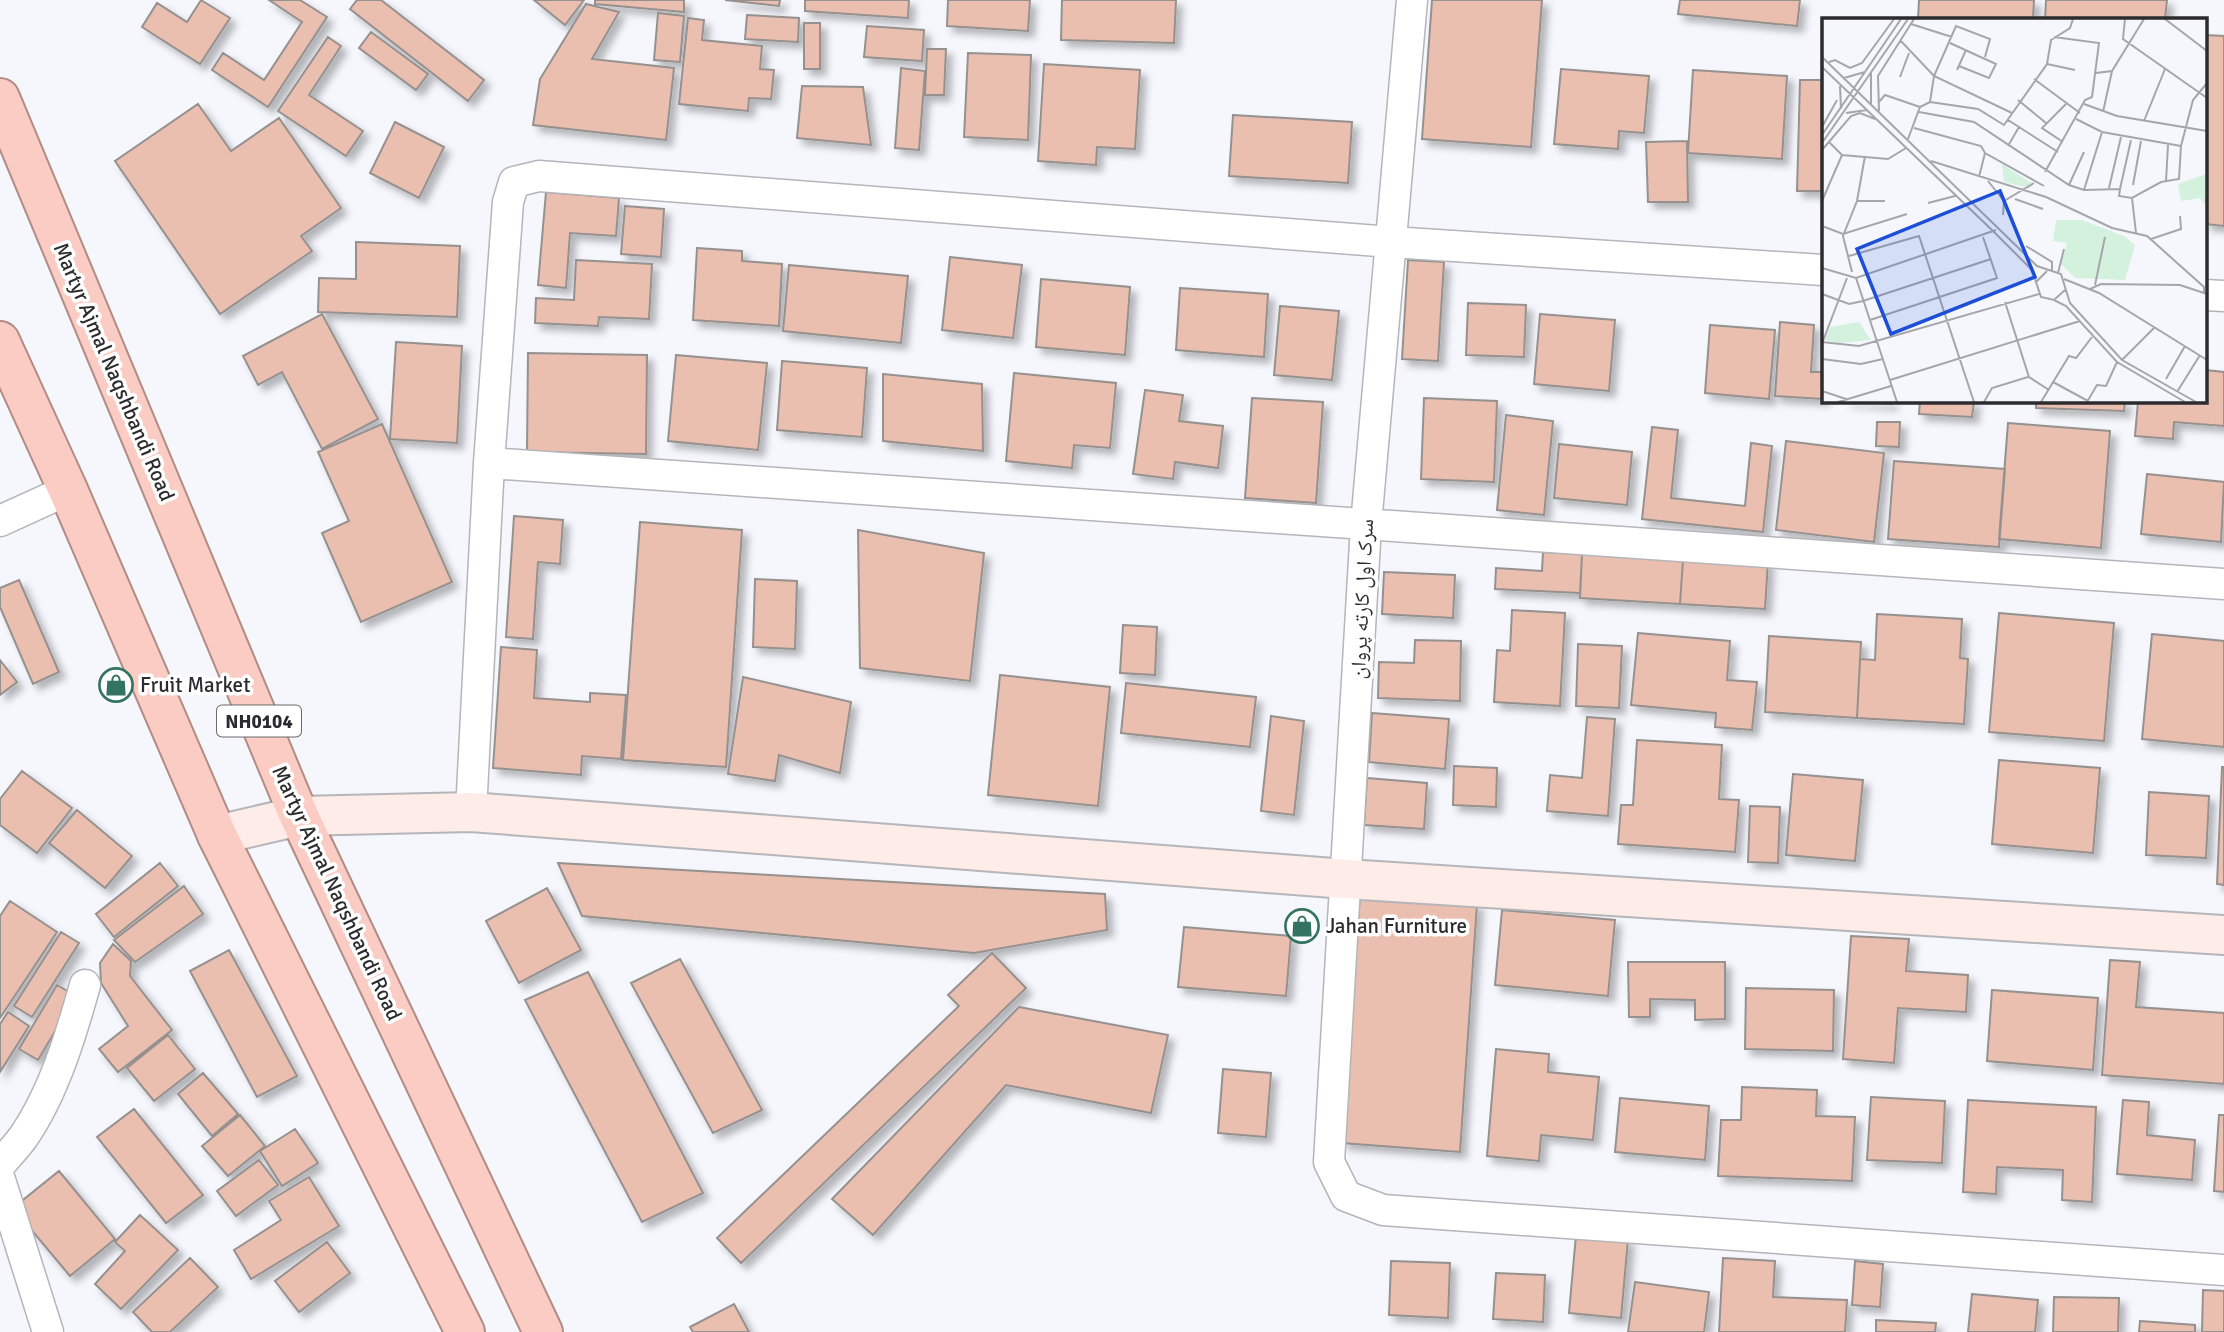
<svg xmlns="http://www.w3.org/2000/svg" width="2224" height="1332" font-family="Signika,'Noto Naskh Arabic',sans-serif">
  <style>
    .building { fill: #eabfb0; stroke: #96918f; stroke-width: 2; filter: url(#shadow) }
    .lines { fill: none; stroke-linecap: round; stroke-linejoin: round }
    .minor-casing { stroke: #b5b5ba; stroke-width: 33 }
    .secondary-casing { stroke: #b5b5ba; stroke-width: 42 }
    .trunk-casing { stroke: #b18c85; stroke-width: 42 }
    .minor { stroke: #fff; stroke-width: 30 }
    .secondary { stroke: #fdece8; stroke-width: 38 }
    .trunk { stroke: #faccc3; stroke-width: 38 }
    .labels { text-anchor: middle; stroke-width: 7; stroke-linejoin: round; paint-order: stroke }
    .shield { fill: #fff; stroke: #6b6b6d; stroke-width: 2 }
    .shield-label { font-size: 19px; font-weight: bold; fill: #2c2c2e }
    .street-label { font-size: 21px; fill: #2c2c2e; stroke: #fff }
    .poi-label { font-size: 21px; fill: #2c2c2e; stroke: #fff; text-anchor: start }
    .inset-road { fill: none; stroke: #a5a6aa; stroke-width: 2 }
    .view { fill: #1d4ed8; fill-opacity: 0.15; stroke: #1d4ed8; stroke-width: 3.5 }
    .inset-edge { fill: none; stroke: #2c2c2e; stroke-width: 3.5 }
  </style>
  <defs>
    <filter id="shadow"><feDropShadow dx="6" dy="6" stdDeviation="3.5" flood-color="#0004"/></filter>
  </defs>
  <rect width="100%" height="100%" fill="#f6f7fd"/>
  <path class="building" d="M201 0 230 18 200 64 142 27 157 3 187 22Z
    M269 0H300L327 17 268 107 212 70 223 53 264 80 302 22Z
    M357 0H381L484 80 468 101 350 9Z
    M534 0H584L565 25Z
    M595 0H684V12L595 4Z
    M725 0H780L779 6Z
    M805 0H909L908 18 805 11Z
    M948 0H1030L1028 31 947 26Z
    M1062 0H1176L1174 43 1061 40Z
    M1432 0H1542L1531 147 1422 139Z
    M1680 0H1800L1797 26 1678 14Z
    M1919 0H2034L2033 19H1918Z
    M2046 0H2167L2165 19H2045Z
    M586 4 619 12 592 59 674 68 666 140 533 125 540 79Z
    M658 13 684 16 680 62 654 60Z
    M747 15 799 18 798 42 745 39Z
    M688 18 704 20 702 40 762 46 760 69 774 70 771 99 749 98 748 111 679 104Z
    M804 23H820V69H804Z
    M867 26 924 30 922 61 864 57Z
    M371 32 428 74 416 90 359 48Z
    M2205 35 2224 36V226L2205 224Z
    M328 37 341 46 309 95 363 131 346 156 278 111Z
    M927 49H946L944 95H925Z
    M968 53 1031 55 1028 140 964 137Z
    M1044 64 1140 70 1135 149 1097 147 1096 165 1038 161Z
    M901 68 925 71 919 150 895 148Z
    M1561 69 1649 76 1644 133 1619 131 1618 149 1554 144Z
    M1693 70 1787 76 1782 159 1688 153Z
    M1800 80H1823V191H1797Z
    M802 86 863 87 871 145 797 138Z
    M198 104 231 151 279 118 341 208 301 236 312 251 220 314 115 161Z
    M1233 115 1352 122 1348 183 1229 176Z
    M395 122 444 147 419 198 370 173Z
    M1687 141 1688 202H1648L1646 142Z
    M546 192 619 198 616 236 570 233 566 288 538 285Z
    M625 206 664 209 661 257 621 254Z
    M356 242 460 246 457 317 318 312 319 278 356 279Z
    M697 248 742 251V261L782 264 779 326 693 320Z
    M950 257 1022 265 1013 338 942 330Z
    M576 260 652 264 649 319 599 317 598 326 535 323 536 298 574 300Z
    M1408 260 1444 262 1438 361 1402 359Z
    M789 265 908 276 901 343 783 331Z
    M1041 279 1130 287 1125 355 1036 347Z
    M1180 288 1268 294 1264 357 1176 350Z
    M1468 303 1526 305 1524 357 1466 355Z
    M1280 306 1339 311 1332 380 1274 375Z
    M322 314 378 419 322 449 282 372 258 385 243 356Z
    M1540 314 1615 320 1609 391 1534 384Z
    M1780 322 1814 325 1811 372H1823V399L1775 396Z
    M1710 325 1775 330 1769 399 1705 393Z
    M396 342 462 346 457 443 390 439Z
    M528 353 647 355 646 454 527 452Z
    M676 355 767 363 758 450 668 441Z
    M782 361 867 368 862 437 777 430Z
    M2205 370 2224 372V426L2174 422 2173 439 2135 436 2138 401H2205Z
    M1014 373 1116 383 1110 448 1074 445 1072 468 1006 461Z
    M883 374 982 384 983 451 883 441Z
    M1145 390 1183 395 1179 421 1223 426 1218 468 1175 462 1173 479 1133 474Z
    M1252 398 1323 402 1316 503 1245 498Z
    M1424 398 1497 401 1494 482 1421 479Z
    M1844 401H1892V404Z
    M1920 401H1974L1972 417 1919 414Z
    M2036 401H2125L2124 411 2036 408Z
    M1506 415 1553 421 1544 515 1497 510Z
    M1877 422H1900L1899 447 1876 446Z
    M2008 423 2110 431 2101 548 1999 539Z
    M382 424 452 582 361 622 322 533 349 521 318 452Z
    M1652 427 1678 430 1671 498 1745 506 1751 443 1772 446 1763 532 1642 519Z
    M1786 441 1884 453 1874 542 1776 530Z
    M1559 444 1632 452 1627 505 1554 498Z
    M1894 461 2005 469 1999 547 1888 539Z
    M2147 474 2224 482 2221 542 2141 534Z
    M514 516 563 520 560 564 538 562 533 639 506 637Z
    M640 522 742 530 726 767 623 760Z
    M858 530 984 553 970 681 860 668Z
    M1543 552 1582 554 1580 593 1495 589 1496 568 1542 571Z
    M1582 554 1683 560 1680 604 1580 598Z
    M1683 560 1768 561 1765 609 1680 604Z
    M1384 572 1455 575 1453 618 1382 614Z
    M755 579 797 581 795 649 753 647Z
    M19 580 59 672 33 684 0 607V588Z
    M1512 610 1565 613 1560 706 1494 702 1497 650 1510 651Z
    M1999 613 2114 623 2104 741 1989 732Z
    M1877 614 1962 619 1960 658 1968 659 1964 724 1857 718 1860 659 1875 660Z
    M1123 625 1157 627 1155 675 1120 673Z
    M1638 633 1730 641 1727 680 1757 682 1752 730 1715 727 1716 713 1631 705Z
    M2152 634 2224 641V747L2142 739Z
    M1769 636 1861 642 1857 718 1765 712Z
    M1415 640 1461 641 1460 701 1378 698 1379 662 1414 663Z
    M1578 644 1622 646 1619 708 1576 706Z
    M501 647 537 650 534 698 590 702V693L626 695 621 759 582 756 581 775 493 768Z
    M0 660 17 682 0 695Z
    M1000 675 1110 687 1098 806 988 795Z
    M743 677 851 702 840 773 779 755 775 781 728 774Z
    M1126 683 1256 697 1250 747 1121 733Z
    M1372 713 1449 719 1445 769 1369 762Z
    M1271 716 1304 721 1294 815 1261 811Z
    M1587 717 1615 719 1608 816 1547 811 1550 775 1582 778Z
    M1637 740 1722 745 1719 799 1739 800 1735 852 1618 844 1621 805H1633Z
    M1999 760 2100 768 2093 853 1992 844Z
    M1454 766 1497 768 1496 807 1453 805Z
    M2222 767H2224V885L2217 884Z
    M22 771 72 808 37 853 0 825V799Z
    M1793 774 1863 780 1855 861 1786 855Z
    M1367 778 1427 783 1424 829 1364 825Z
    M2149 792 2209 796 2206 858 2146 855Z
    M1750 806 1780 807 1778 863 1748 862Z
    M77 810 132 856 105 888 49 843Z
    M160 863 178 886 114 937 96 914Z
    M558 863 1105 894 1107 930 974 953 582 916Z
    M184 886 203 914 135 962 114 940Z
    M547 888 581 950 519 983 486 921Z
    M1360 895 1477 904 1460 1152 1342 1143Z
    M10 901 57 932 0 1018V916Z
    M1502 910 1615 920 1608 996 1495 985Z
    M1184 927 1291 936 1286 996 1178 987Z
    M61 932 79 943 32 1017 14 1006Z
    M1851 936 1909 939 1906 971 1968 975 1966 1012 1898 1008 1894 1063 1843 1059Z
    M113 944 131 961 130 976 172 1030 118 1072 99 1049 128 1026 101 983 100 963Z
    M229 950 297 1076 257 1097 190 971Z
    M992 953 1026 988 741 1263 717 1238 959 1006 948 995Z
    M680 959 762 1110 713 1133 631 983Z
    M2110 960 2140 962 2136 1007 2224 1013V1084L2102 1075Z
    M1628 962H1725V1019L1695 1020V1000L1650 999V1017H1629Z
    M588 972 703 1193 642 1222 525 1000Z
    M57 985 76 996 38 1060 19 1049Z
    M1746 988 1834 990 1833 1051 1745 1049Z
    M1992 990 2098 998 2093 1070 1987 1061Z
    M1019 1007 1168 1035 1151 1113 1006 1085 873 1235 832 1199Z
    M8 1012 29 1026 0 1072V1024Z
    M168 1035 195 1069 154 1101 127 1068Z
    M1496 1049 1549 1054 1548 1072 1599 1077 1593 1140 1541 1135 1539 1161 1487 1156Z
    M1223 1069 1271 1073 1266 1137 1218 1133Z
    M203 1073 238 1114 212 1136 178 1094Z
    M1742 1087 1817 1090 1816 1116 1855 1117 1852 1181 1718 1176 1721 1120H1741Z
    M1871 1097 1945 1101 1942 1163 1867 1160Z
    M1620 1098 1709 1106 1705 1160 1615 1152Z
    M1968 1100 2096 1107 2092 1202 2062 1200 2063 1170 1997 1167 1996 1194 1963 1192Z
    M2123 1100 2149 1102 2147 1135 2195 1140 2192 1180 2117 1174Z
    M134 1109 203 1195 166 1223 97 1137Z
    M240 1115 265 1146 228 1176 202 1146Z
    M2219 1115H2224V1192L2214 1191Z
    M295 1129 318 1163 282 1186 260 1151Z
    M259 1160 278 1185 236 1216 217 1191Z
    M59 1171 115 1239 70 1276 13 1208Z
    M309 1177 339 1226 251 1279 234 1250 281 1220 269 1201Z
    M140 1215 178 1250 121 1309 95 1284 125 1251 115 1242Z
    M1576 1235 1628 1239 1621 1318 1569 1313Z
    M327 1242 350 1273 299 1312 275 1281Z
    M190 1258 218 1287 170 1332H152L133 1312Z
    M1723 1258 1775 1261 1773 1297 1847 1300 1845 1332H1719Z
    M1391 1261 1450 1263 1448 1318 1389 1315Z
    M1855 1261 1883 1264 1880 1307 1852 1305Z
    M1496 1273 1545 1275 1543 1322 1493 1319Z
    M1635 1282 1709 1292 1704 1332H1628Z
    M2203 1290 2224 1291V1332H2202Z
    M1972 1294 2038 1300 2035 1332H1968Z
    M2054 1297 2119 1298 2118 1332H2053Z
    M734 1304 749 1332H693L690 1327Z
    M1876 1320 1936 1323 1935 1332H1876Z
    M2140 1321 2195 1325V1332H2139Z"/>
  <g class="lines">
    <g class="minor-casing">
      <path id="minor" d="M1412 0 1366 525 1329 1162 1346 1196 1383 1210 2224 1270
        M2205 295 2224 296
        M489 463 2224 584
        M0 521 68 490
        M471 812 489 463 508 202 514 182 539 176 1391 242 1823 270
        M0 1165C8 1155 17 1146 24 1136 54 1092 71 1035 85 985
        M0 1180 48 1332"/>
    </g>
    <g class="secondary-casing">
      <path id="secondary" d="M217 835 299 816 471 812 1346 879 2224 935"/>
    </g>
    <g class="trunk-casing">
      <path id="trunk" d="M0 98 299 816 543 1332
        M0 341 68 490 217 835 465 1332"/>
    </g>
    <use href="#minor" class="minor"/>
    <use href="#secondary" class="secondary"/>
    <use href="#trunk" class="trunk"/>
  </g>
  <defs>
    <g id="shop-ring" transform="scale(1.75)"><circle r="9.5" fill="#fff" stroke="#347360" stroke-width="1.5"/><path d="M-5-2.5h2.3a2.7 3.5 0 0 1 5.4 0H5L5.5 6h-11ZM-1.5-2.5h3a1.5 2.3 0 0 0-3 0Z" fill="#347360"/></g>
  </defs>
  <g fill-rule="evenodd">
    <use href="#shop-ring" x="116" y="685"/>
    <use href="#shop-ring" x="1302" y="926"/>
  </g>
  <g class="labels">
    <rect class="shield" x="217" y="705.5" width="84" height="31" rx="5"/>
    <g class="shield-label">
      <text x="259" y="728">NH0104</text>
    </g>
    <g class="street-label">
      <text transform="translate(114 372) rotate(67)" y="7">Martyr Ajmal Naqshbandi Road</text>
      <text transform="translate(1362 599) rotate(-87)" y="7">سرک اول کارته پروان</text>
      <text transform="translate(337 893) rotate(65)" y="7">Martyr Ajmal Naqshbandi Road</text>
    </g>
    <g class="poi-label">
      <text x="140" y="692">Fruit Market</text>
      <text x="1326" y="933">Jahan Furniture</text>
    </g>
  </g>
  <g transform="translate(1822 18)">
    <rect width="385" height="385" fill="#f6f7fd"/>
    <path d="M180 146 211 166 207 170 182 164ZM384 156 385 189 378 180 359 183 356 166ZM234 202H260L302 218 313 227 303 262 253 260 239 246 245 225 231 223ZM37 304 49 322 18 325 3 322 8 309Z" fill="#d4f1de"/>
    <path class="inset-road" d="M303 1 301 21 385 80M343 1 385 33M89 6 130 19M78 22 112 58 190 95M128 25 174 46 167 60 137 48M0 39 215 248 239 256 248 285 300 342 374 384M7 44 13 42 28 50 40 45 72 1M225 46 253 52M0 49 172 214 211 253 214 264M135 52 144 32M274 55 290 53 322 1M78 59 87 35M22 60 43 54M212 61 258 95M18 68 19 91M196 82 224 105M108 84 156 91 182 107 225 46 229 22 248 10 251 1M56 85 63 77 98 89M49 86V55M262 86 295 98 385 113M57 93 56 58 92 1M97 94 152 104 247 167 262 172 298 171 297 178 310 180 339 164 357 161 359 128 371 82 385 65M281 94 290 53M24 95 45 92M254 101 280 114 359 128M186 102 236 134M322 103 343 51M0 109 15 82M92 110 159 128 163 135 222 168M0 117 79 1M86 121 98 89 108 84 112 58 134 8 168 21 163 39M7 124 20 137 66 141 84 130M241 124 220 110 244 86M0 125 86 1M186 128 197 109M0 132 29 98 38 95 53 101M109 143 224 179 290 210 325 218 382 269V275M223 154 263 82 270 79 277 25 232 19M157 159 163 135M166 163 182 183 181 197M344 163 346 127M247 167 262 134M311 167 319 123M287 170 299 119M298 171 309 122M262 172 280 114M310 180 314 215M193 181 221 191M0 183 20 137M35 183H63M182 183 212 165M106 185 133 178M0 208 21 216 85 196M329 221 359 211 358 198M204 228 230 244V253M27 238 97 218 152 384M0 250 34 260 174 212M225 253 214 264 219 279 232 282 243 272M30 254 21 218 35 183 43 138M236 255 242 231M34 260 75 384M242 261 277 275 385 342M273 267 283 219M268 271 279 266 358 267 385 276M0 276 27 286 41 283 169 241M232 282 244 288 295 344 363 384M183 284 207 359 227 372M48 302 175 260 161 219M1 323 25 260M0 324 37 328 217 276M0 341 39 346 61 341M300 342 332 310M344 361 363 328M68 362 258 303M231 364 266 383M0 373 24 381M355 374 378 337M16 384 69 368M162 384 170 370 206 359M219 384 247 338 254 340 270 319M265 384 275 367 284 368 295 344"/>
    <path class="view" d="M178 173 213 259 69 316 35 231Z"/>
    <rect width="385" height="385" class="inset-edge"/>
  </g>
</svg>
